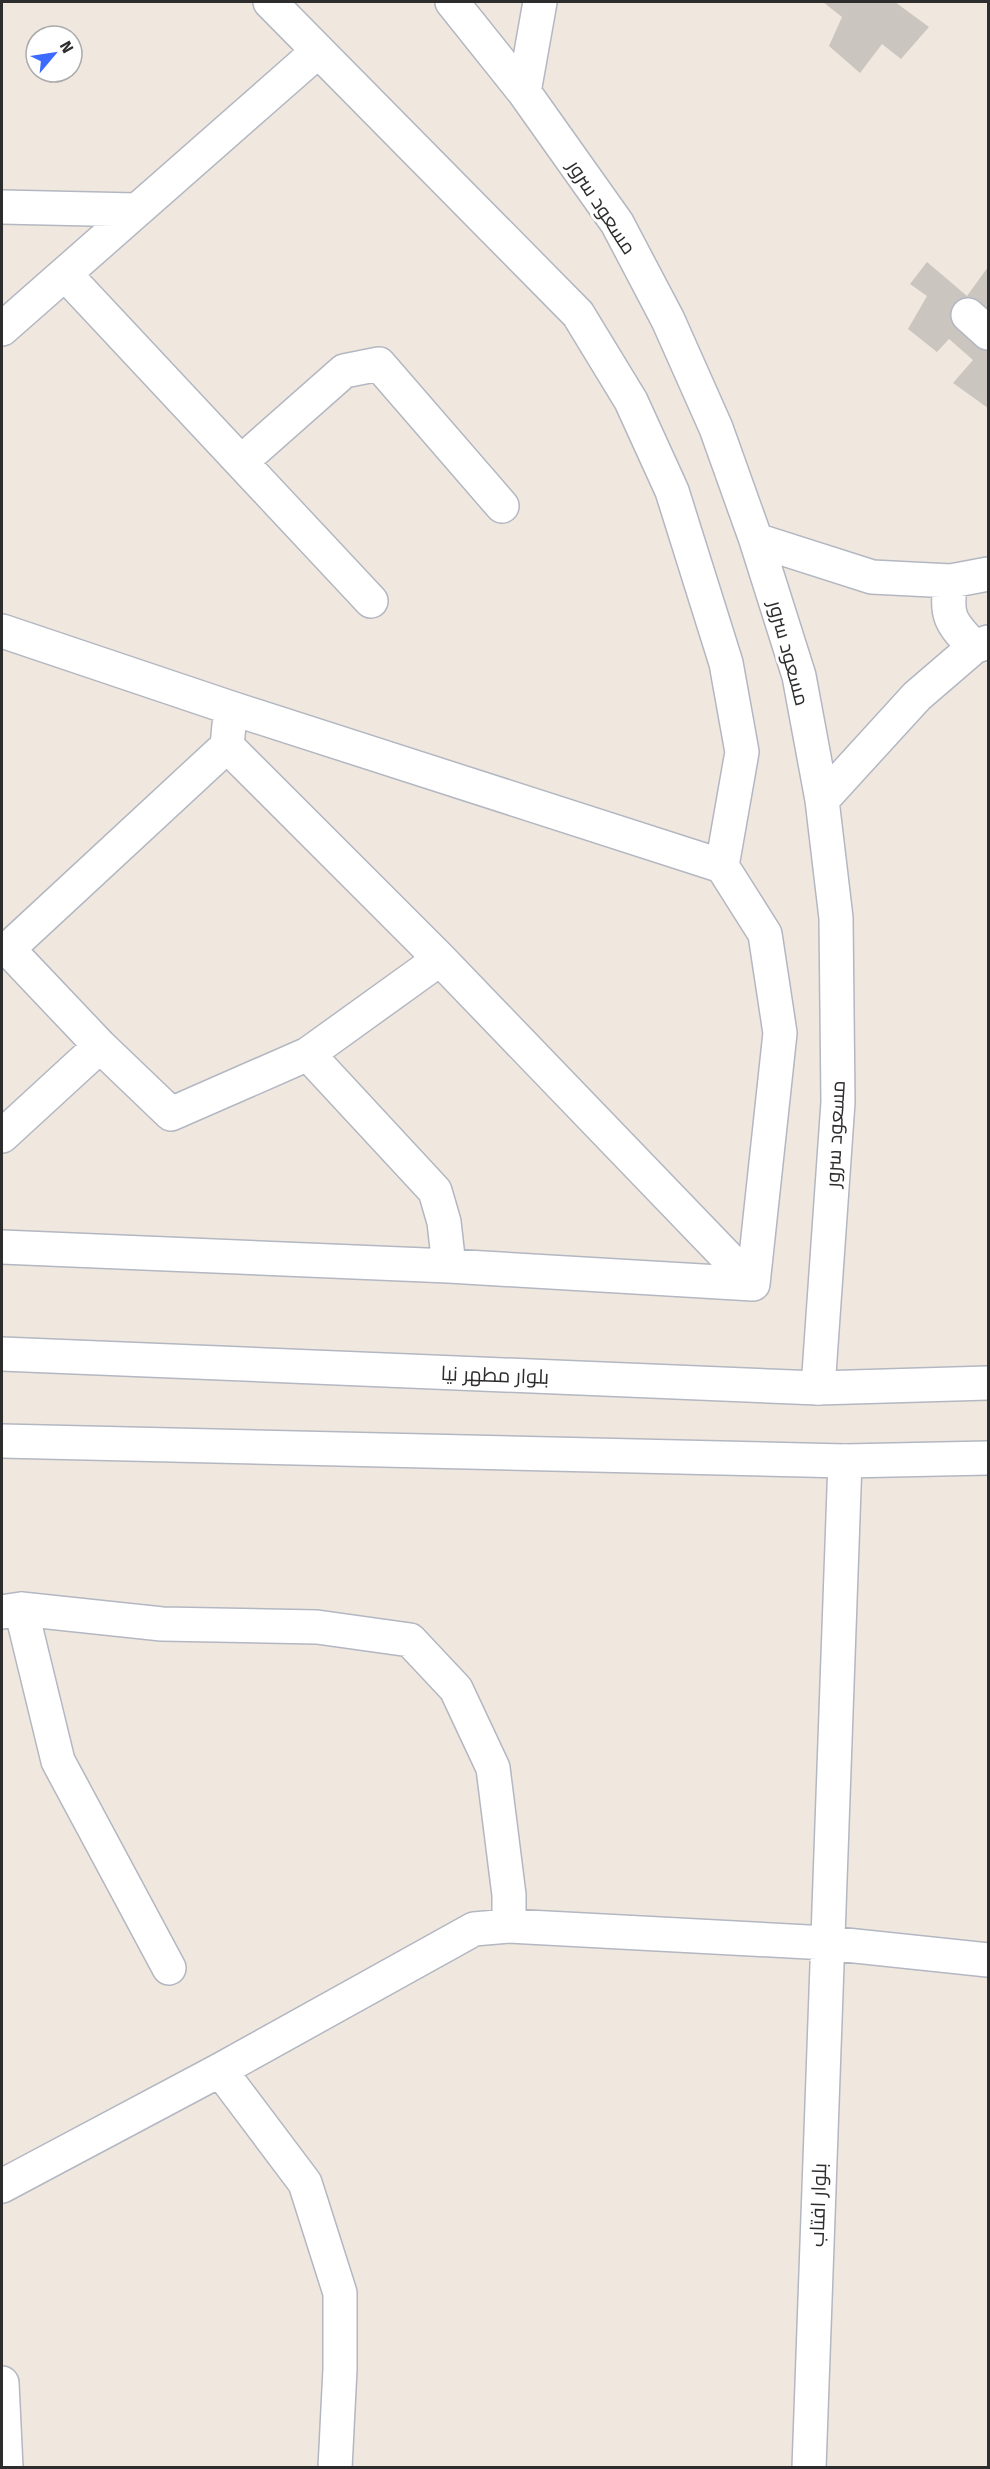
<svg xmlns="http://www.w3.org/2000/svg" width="990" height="2469" font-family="'Fira Sans',Cairo,sans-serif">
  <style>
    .building { fill: #cbc5bf }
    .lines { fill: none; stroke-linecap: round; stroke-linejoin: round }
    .street-casing { stroke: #b3b7c2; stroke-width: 36 }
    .secondary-casing { stroke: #b3b7c2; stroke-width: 36 }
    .street { stroke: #fff; stroke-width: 33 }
    .secondary { stroke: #fff; stroke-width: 33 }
    .labels { text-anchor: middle; stroke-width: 6; stroke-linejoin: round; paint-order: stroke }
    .street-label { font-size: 20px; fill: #2d2d2d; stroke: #fff }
  </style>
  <rect width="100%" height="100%" fill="#f0e8df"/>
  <path class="building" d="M823 2H895L929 27 901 59 882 44 860 73 829 46 842 17Z
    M927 262 967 296 988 267V408L953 383 973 360 949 339 937 352 908 329 927 296 910 284Z"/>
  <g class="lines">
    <g class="street-casing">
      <path id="street" d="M270 2 578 314 631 401 672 491 726 663 742 752 722 866
        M452 2 524 92 617 223 668 320 716 428 756 540 799 676 822 800 836 918 838 1102 818 1388
        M524 92 540 2
        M2 207 136 210
        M65 274 371 601
        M968 315 988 333
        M2 329 317 52
        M241 462 344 371 379 364 502 506
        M756 540 872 577 951 581 988 574
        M951 581C945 616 950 622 974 647
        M2 631 231 708 722 866 765 934 780 1033 753 1284 449 1266 2 1247
        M229 725 227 746 440 959 753 1284
        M227 746 8 949 100 1046 171 1114 308 1054 440 959
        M822 800 917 696 974 647 988 642
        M308 1054 435 1191 444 1222 449 1266
        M2 1136 100 1046
        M21 1609 58 1761 169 1968
        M2 1612 21 1609 162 1624 317 1627 410 1640 456 1689 493 1768 509 1895V1926
        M220 2070 305 2183 340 2293V2369L335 2468
        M2 2186 220 2070 474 1929 509 1926 827 1943 988 1960
        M2 2383 6 2468
        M809 2468 845 1461"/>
    </g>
    <g class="secondary-casing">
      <path id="secondary" d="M2 1354 818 1388 988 1383
        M2 1441 845 1461 988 1458"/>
    </g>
    <use href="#street" class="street"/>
    <use href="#secondary" class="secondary"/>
  </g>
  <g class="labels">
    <g class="street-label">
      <text transform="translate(602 207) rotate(57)" y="7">مسعود سرور</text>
      <text transform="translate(789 653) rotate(75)" y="7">مسعود سرور</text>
      <text transform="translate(835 1134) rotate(-87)" y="7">مسعود سرور</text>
      <text transform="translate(495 1375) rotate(2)" y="7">بلوار مطهر نیا</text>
      <text transform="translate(818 2205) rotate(-88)" y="7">بلوار افتاب</text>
    </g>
  </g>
  <rect width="990" height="2469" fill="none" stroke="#2d2d2d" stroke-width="6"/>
  <g transform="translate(54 54) rotate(61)"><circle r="28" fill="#ffffff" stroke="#ababab" stroke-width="1.5"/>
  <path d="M0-4.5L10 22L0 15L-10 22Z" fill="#3d6aff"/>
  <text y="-9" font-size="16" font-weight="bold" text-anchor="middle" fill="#2d2d2d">N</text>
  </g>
</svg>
